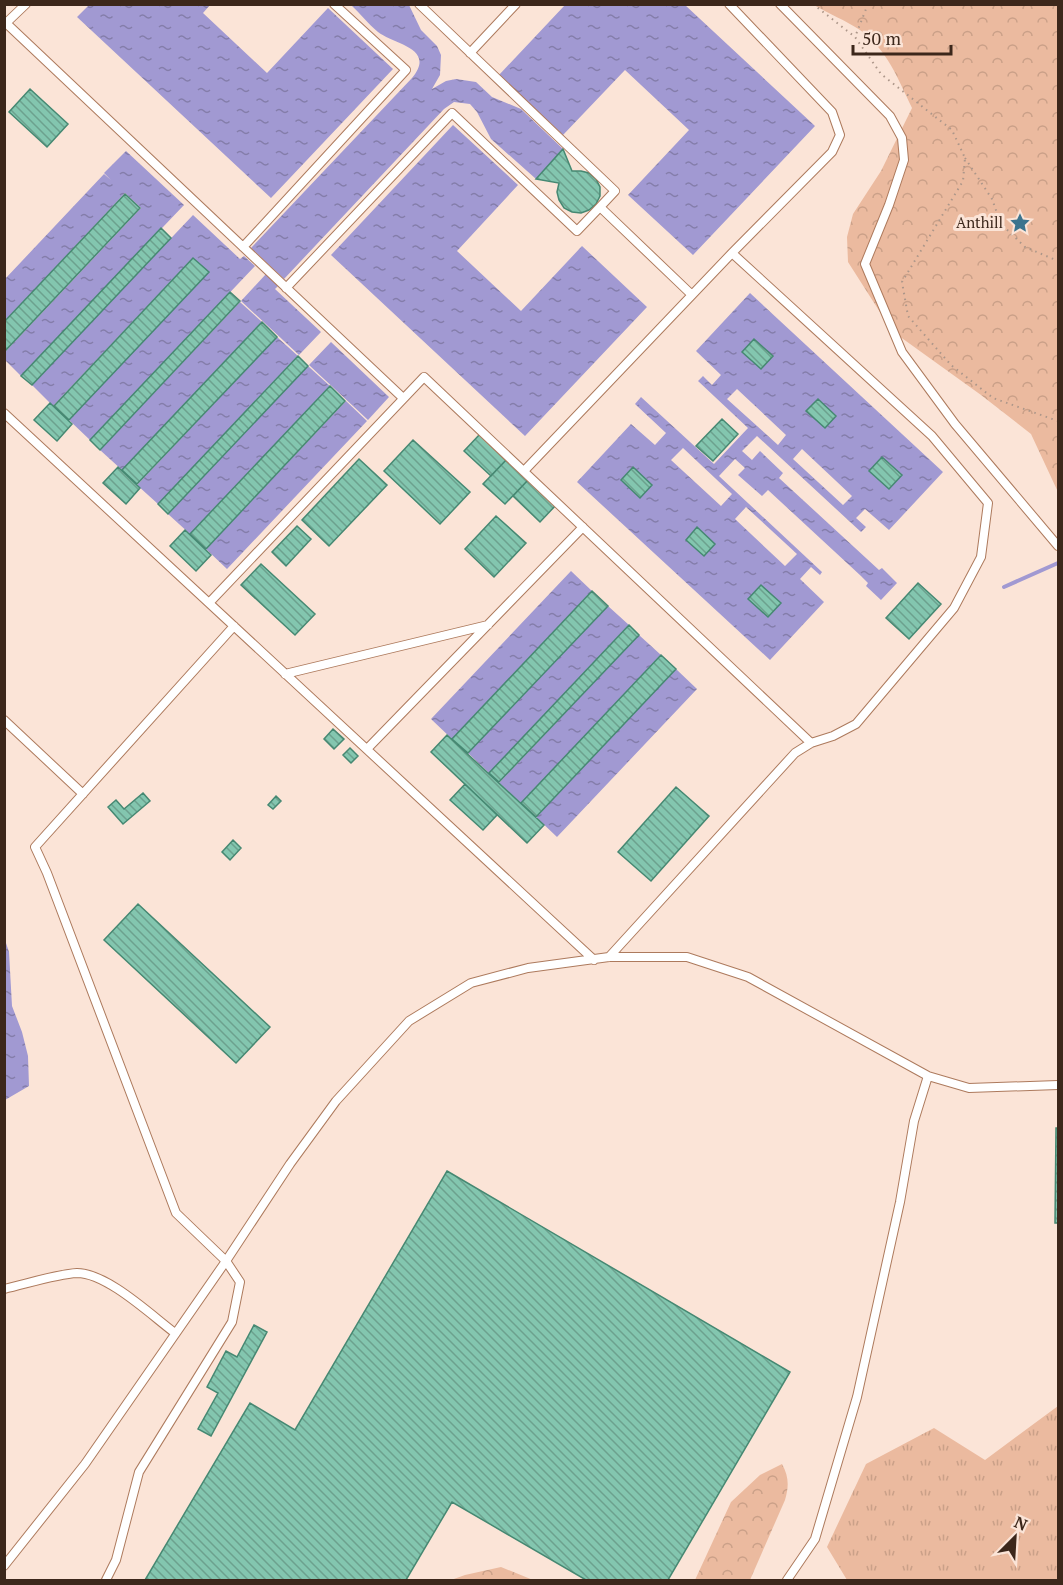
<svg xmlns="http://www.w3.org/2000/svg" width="1063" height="1585" font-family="'PT Serif',serif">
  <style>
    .grass { fill: url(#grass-tufts) }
    .forest { fill: url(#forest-crowns) }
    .water { fill: url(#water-ripples); fill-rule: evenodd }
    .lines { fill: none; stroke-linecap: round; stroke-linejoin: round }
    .stream { stroke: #a199d2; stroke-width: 4 }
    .building { fill: url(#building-back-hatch); stroke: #468872; stroke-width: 1.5 }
    .lane-casing { stroke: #ad7a5d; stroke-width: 10 }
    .path { stroke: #ac9689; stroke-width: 2; stroke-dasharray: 1.5 4.5; stroke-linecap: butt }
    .lane { stroke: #fff; stroke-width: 8 }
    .labels { text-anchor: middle; stroke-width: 6; stroke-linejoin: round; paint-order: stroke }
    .poi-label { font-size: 15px; fill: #3c271b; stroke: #fbe4d7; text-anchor: end }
  </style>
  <defs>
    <pattern id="grass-tufts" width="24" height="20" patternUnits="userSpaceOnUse" patternTransform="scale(1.5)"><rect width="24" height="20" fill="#ebba9f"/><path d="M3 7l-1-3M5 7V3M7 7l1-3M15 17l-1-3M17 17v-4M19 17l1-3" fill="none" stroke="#caa088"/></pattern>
    <pattern id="forest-crowns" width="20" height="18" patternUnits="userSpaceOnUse" patternTransform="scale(1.5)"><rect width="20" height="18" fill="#ebba9f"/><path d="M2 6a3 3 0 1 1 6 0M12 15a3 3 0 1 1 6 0" fill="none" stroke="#caa088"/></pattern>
    <pattern id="water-ripples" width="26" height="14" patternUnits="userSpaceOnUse" patternTransform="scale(1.5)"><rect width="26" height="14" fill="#a199d2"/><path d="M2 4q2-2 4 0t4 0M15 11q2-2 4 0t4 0" fill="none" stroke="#847daa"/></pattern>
    <pattern id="building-back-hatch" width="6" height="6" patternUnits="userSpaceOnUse" patternTransform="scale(1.5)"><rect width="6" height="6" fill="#83c6af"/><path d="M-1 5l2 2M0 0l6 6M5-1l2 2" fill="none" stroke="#6ca18e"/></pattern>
  </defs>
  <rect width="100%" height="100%" fill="#fbe4d7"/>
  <path class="grass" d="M1058 1406V1580H847L827 1547 866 1464 934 1428 985 1460Z"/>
  <path class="forest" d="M814 5H1058V492L1031 434 981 395 892 331 848 262 847 237 853 214 881 171 912 108C898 79 887 49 860 30 845 20 829 14 814 5Z
    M782 1464C789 1477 789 1486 785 1500L750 1580H695L731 1502 760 1475Z
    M501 1567 533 1580H451L465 1575Z"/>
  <path class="water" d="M89 5H210L203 13 267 73 328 8 393 69 271 198 77 17Z
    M351 5H409L421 30 437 46 441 55 440 75 432 89 446 81 456 79 476 82 492 97 521 109 563 149 536 179 491 139 477 112 470 104 454 102 444 109 284 279 251 248 412 78C437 48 393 44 378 32 368 24 360 13 351 5Z
    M565 5H685L815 126 693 255 628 195 689 130 625 70 563 135 499 75Z
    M453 125 518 185 457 251 521 311 582 246 647 307 525 436 331 255Z
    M126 151 184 205 21 376 5 360V352L141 208 125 193 5 321V279L104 174 111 180 104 173Z
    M193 215 240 259 244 256 255 266 90 440 69 420 208 272 193 258 53 406 32 385Z
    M266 274 278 286 275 289 321 332 299 355 241 301Z
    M750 293 943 472 889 530 865 509 856 518 866 527 861 532 757 436 742 451 752 460 760 451 783 473 779 478 879 570 882 568 897 583 881 600 866 586 868 583 861 576 768 490 762 496 738 475 745 468 735 459 719 476 822 572 820 575 811 567 800 579 824 602 770 660 577 482 631 424 655 445 666 433 635 404 641 397 714 464 748 428 698 381 703 376 712 385 721 375 696 351ZM737 389 786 435 778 445 727 399ZM683 448 732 494 721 506 671 460ZM802 449 852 496 843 505 793 459ZM746 507 797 554 785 566 735 519Z
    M240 302 262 322 122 470 100 450Z
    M277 337 298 356 158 504 137 485Z
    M331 342 389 397 368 420 309 365Z
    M308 366 330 386 190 534 168 514Z
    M346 401 367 421 227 569 206 549Z
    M571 571 592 591 452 739 431 719Z
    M608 606 629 625 489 773 468 753Z
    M639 635 661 655 521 803 499 783Z
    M676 669 697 689 557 837 536 817Z
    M5 940 9 952 12 1006 22 1032 28 1056 29 1086 5 1100Z"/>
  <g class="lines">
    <path class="stream" d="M1004 587 1058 563"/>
  </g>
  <path class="building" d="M30 89 68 124 47 147 9 112Z
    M563 149 572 171H581L589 173 596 179 600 187V196L596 204 589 210 581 213 572 212 564 208 559 200 557 192 559 183 536 179Z
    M125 194 140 208 4 352V322Z
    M161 228 171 238 32 385 21 376Z
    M193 258 209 272 69 420 54 406Z
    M230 292 240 301 100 450 90 440Z
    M262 322 277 337 137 484 122 470Z
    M754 339 773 356 761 369 742 352Z
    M298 356 308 366 168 514 158 504Z
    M330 386 345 401 206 549 190 534Z
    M818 399 836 416 825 428 806 411Z
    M50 403 72 424 57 441 34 420Z
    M722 419 738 434 713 461 696 446Z
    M480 434 507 459 491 476 464 451Z
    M413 440 470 492 440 524 384 471Z
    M882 457 902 475 889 489 869 471Z
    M359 459 387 485 329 546 302 520Z
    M507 459 529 479 505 504 483 484Z
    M118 467 140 488 126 504 103 483Z
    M633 467 652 485 640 498 621 480Z
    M529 479 556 505 540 522 513 496Z
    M496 516 526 543 494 577 465 549Z
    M297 526 311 539 286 566 272 552Z
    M697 527 715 544 704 556 686 540Z
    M185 530 211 555 196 571 170 546Z
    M261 564 315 614 295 635 241 585Z
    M918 583 941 604 909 639 886 618Z
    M761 585 781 603 768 617 748 599Z
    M592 591 608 606 468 753 452 739Z
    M629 625 639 635 499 782 489 773Z
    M661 655 676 669 536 817 521 803Z
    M333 729 344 739 334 749 324 739Z
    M447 735 544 825 527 843 431 752Z
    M350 748 358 756 351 763 343 755Z
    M465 784 497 815 483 830 450 800Z
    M676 787 709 816 651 881 618 852Z
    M143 793 150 801 123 824 108 807 116 800 124 809Z
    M276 796 281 801 273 809 268 805Z
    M233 840 241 848 230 860 222 852Z
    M138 904 270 1027 236 1063 104 940Z
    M1056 1128H1058V1223H1055Z
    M447 1171 790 1372 668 1580H586L452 1502 406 1580H145L250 1403 295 1430Z
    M254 1325 267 1332 211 1436 198 1429 218 1393 207 1387 226 1351 237 1357Z"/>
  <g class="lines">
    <g class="lane-casing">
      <path id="lane" d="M419 4 615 191 600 207 692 295
        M780 4 890 116 902 138 904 160 889 205 865 264 902 352 955 424 1058 546
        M7 24 403 398
        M4 25 26 4
        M470 53 516 4
        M243 247 406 70 334 4
        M286 288 452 113 577 231 600 207
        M4 413 594 960
        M524 471 732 253 832 152 840 135 832 112 729 4
        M209 603 424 377 811 743
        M285 674 488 625
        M4 720 83 794
        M367 749 583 527
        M609 957 795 753 811 743 833 736 856 724 954 608 981 557 988 503 932 436 732 253
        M4 1289C26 1284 57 1274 77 1273 107 1273 151 1315 175 1333
        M4 1566 85 1464 226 1261 290 1164 336 1101 409 1021 471 983 528 968 609 957H687L748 977 928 1076 969 1088 1058 1085
        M106 1580 116 1560 139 1472 232 1322 240 1282 226 1261 176 1213 47 873 35 847 234 626
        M787 1580 815 1539 857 1397 900 1202 914 1121 928 1076"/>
    </g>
    <path class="path" d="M813 4 855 37
      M868 4 855 37 881 74 952 130 965 158 963 181 902 282 908 316 951 365 993 398 1058 421
      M965 158 992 199 1001 224 1025 247 1058 261"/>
    <use href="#lane" class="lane"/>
  </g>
  <defs>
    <g id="sight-bare" transform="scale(1.62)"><path d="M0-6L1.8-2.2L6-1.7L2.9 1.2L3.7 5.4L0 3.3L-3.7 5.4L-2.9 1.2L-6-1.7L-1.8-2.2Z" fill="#3c748e" stroke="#fbe4d7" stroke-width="2.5" paint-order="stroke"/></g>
  </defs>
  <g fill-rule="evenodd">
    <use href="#sight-bare" x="1020" y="223"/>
  </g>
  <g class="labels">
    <g class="poi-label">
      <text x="1003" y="228">Anthill</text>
    </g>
  </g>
  <rect width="1063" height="1585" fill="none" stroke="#3c271b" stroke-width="12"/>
  <g transform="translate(1015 1537) rotate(24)" stroke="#fbe4d7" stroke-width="4.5" paint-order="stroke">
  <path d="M0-4.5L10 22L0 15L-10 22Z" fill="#3c271b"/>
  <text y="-9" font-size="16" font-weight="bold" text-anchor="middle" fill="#3c271b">N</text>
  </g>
  <path d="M853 45v9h98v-9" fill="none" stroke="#3c271b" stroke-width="3"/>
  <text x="862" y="45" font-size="18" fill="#3c271b" stroke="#fbe4d7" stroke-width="4.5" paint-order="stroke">50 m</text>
</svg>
